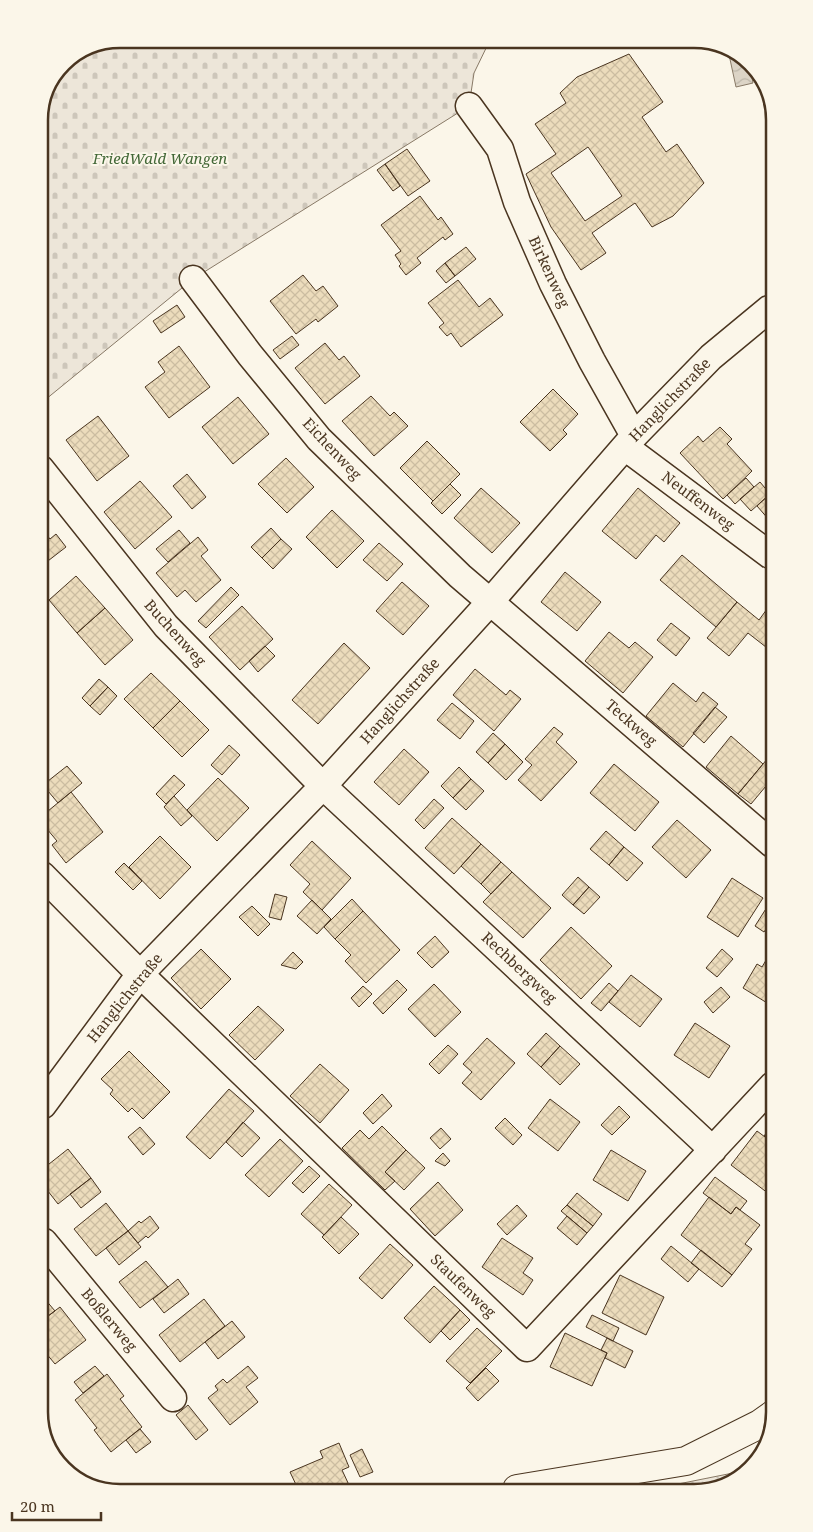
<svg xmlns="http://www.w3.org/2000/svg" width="813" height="1532" font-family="'Noto Serif',serif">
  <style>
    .grass { fill: url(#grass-dots); stroke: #887966 }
    .cemetery { fill: url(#cemetery-stones); stroke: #887966 }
    .water { fill: url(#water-waves); stroke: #887966 }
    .building { fill: url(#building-cross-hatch); stroke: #4a3520; fill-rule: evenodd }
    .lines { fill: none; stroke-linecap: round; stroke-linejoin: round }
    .minor-casing { stroke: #4a3520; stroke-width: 29 }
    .tertiary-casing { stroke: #4a3520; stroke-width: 30 }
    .minor { stroke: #fbf6e9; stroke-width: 26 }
    .tertiary { stroke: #fbf6e9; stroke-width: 28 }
    .labels { text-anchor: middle; stroke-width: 4; stroke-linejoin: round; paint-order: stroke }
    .park-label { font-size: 15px; font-style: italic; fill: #436837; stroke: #fbf6e9 }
    .street-label { font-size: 15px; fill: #4a3520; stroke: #fbf6e9 }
    .rim { fill: none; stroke: #4a3520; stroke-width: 2.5 }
  </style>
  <defs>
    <pattern id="grass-dots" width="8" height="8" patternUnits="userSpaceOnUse" patternTransform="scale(1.25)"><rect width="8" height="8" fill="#ede6d9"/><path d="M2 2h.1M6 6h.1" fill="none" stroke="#cdc6ba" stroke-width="1.8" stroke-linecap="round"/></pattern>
    <pattern id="cemetery-stones" width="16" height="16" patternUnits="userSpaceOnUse" patternTransform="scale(1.25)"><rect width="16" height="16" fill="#ede6d9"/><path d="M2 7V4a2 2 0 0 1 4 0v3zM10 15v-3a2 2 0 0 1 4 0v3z" fill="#cdc6ba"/></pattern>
    <pattern id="water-waves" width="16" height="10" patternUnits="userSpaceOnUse" patternTransform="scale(1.25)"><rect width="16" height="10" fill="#dcd4c6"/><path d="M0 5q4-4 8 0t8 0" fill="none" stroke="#beb7aa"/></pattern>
    <pattern id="building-cross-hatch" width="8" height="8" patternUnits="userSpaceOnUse" patternTransform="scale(1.25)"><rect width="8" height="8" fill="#ecdcbc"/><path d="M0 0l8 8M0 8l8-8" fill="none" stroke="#ccbda1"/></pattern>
  </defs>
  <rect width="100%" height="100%" fill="#fbf6e9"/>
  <path class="grass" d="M755 1462 725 1487 658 1488 738 1472Z"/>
  <path class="cemetery" d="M119 39 490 40 474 73 469 106 193 279 40 404 39 114 63 62Z"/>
  <path class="water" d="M728 50C749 58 749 63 753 83L736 87Z"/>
  <path class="building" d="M629 54 663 102 642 117 666 152 677 144 704 183 673 216 652 227 635 203 592 233 606 253 581 270 551 227 526 174 556 154 535 124 566 103 560 93 577 77ZM588 147 622 196 585 221 551 173Z
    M407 149 430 181 408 196 385 164Z
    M385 164 400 186 393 191 377 170Z
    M420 196 438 220 441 217 453 234 445 240 443 237 417 258 421 263 406 275 399 266 401 264 395 255 401 251 381 225Z
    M466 247 476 259 455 276 445 263Z
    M445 263 455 276 446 283 436 271Z
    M303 275 316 291 323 286 338 306 318 322 316 319 296 334 270 301Z
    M458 280 479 307 490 298 503 315 461 347 451 333 447 336 439 327 444 323 428 303Z
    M177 305 185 317 161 333 153 321Z
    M292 336 299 345 280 359 273 350Z
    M325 343 339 360 344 356 360 376 325 404 295 368Z
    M179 346 210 387 169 418 145 387 165 372 158 362Z
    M553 389 578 414 563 430 567 434 550 451 520 422Z
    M371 396 390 416 394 412 408 426 374 456 342 421Z
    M238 397 269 434 233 464 202 427Z
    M98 416 129 456 97 481 66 440Z
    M720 427 732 439 727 444 752 471 723 499 680 453 698 436 703 442Z
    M427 441 460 474 433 501 400 468Z
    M286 458 314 487 287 513 258 484Z
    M187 474 206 497 192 509 173 486Z
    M746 478 754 487 735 504 727 495Z
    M140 481 172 517 135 549 104 512Z
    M760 482 770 494 751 511 740 499Z
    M450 484 461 495 442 514 431 503Z
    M481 488 520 523 492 553 454 518Z
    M638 488 680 523 664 542 656 535 636 559 602 531Z
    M770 494V521L757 506Z
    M332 510 364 541 337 568 306 537Z
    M41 528 50 539 56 534 66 547 44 564 41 560Z
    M271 528 281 539 262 558 251 547Z
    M179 530 190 543 168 562 156 549Z
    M198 537 208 550 201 556 221 580 196 602 185 590 177 597 156 573Z
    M281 539 292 549 273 569 262 558Z
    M379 543 403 564 387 581 363 560Z
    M682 555 737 602 716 627 660 580Z
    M565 572 601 602 577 631 541 602Z
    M76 576 105 608 77 633 49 600Z
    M402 582 429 606 403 635 376 611Z
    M231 587 239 595 206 628 198 621Z
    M737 602 759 620 767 609 770 612 771 651 748 633 729 656 707 638Z
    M242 606 273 639 240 670 209 637Z
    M105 608 133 640 105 665 77 633Z
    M671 623 690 638 676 656 657 640Z
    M609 632 629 648 635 642 653 657 623 693 585 661Z
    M344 643 370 668 318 724 292 700Z
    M265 646 275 656 258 672 249 661Z
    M475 669 506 695 510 690 521 699 494 731 453 695Z
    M151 673 180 701 153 728 124 699Z
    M99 679 108 687 90 706 82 698Z
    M673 683 696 702 703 692 718 704 683 747 646 716Z
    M108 687 117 696 100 715 90 706Z
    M180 701 209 730 182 757 153 728Z
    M452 703 474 721 460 739 437 720Z
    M715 707 727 717 704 743 693 733Z
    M554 727 563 734 556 742 577 762 541 801 518 780 532 765 525 759Z
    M493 733 505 744 488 763 476 752Z
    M731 736 763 764 738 794 706 767Z
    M505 744 523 762 506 780 488 763Z
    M229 745 240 755 222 775 211 765Z
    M404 749 429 772 399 805 374 782Z
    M768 758 771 761V780L751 804 738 794Z
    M614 764 659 802 635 831 590 793Z
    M67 766 82 783 58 803 43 785Z
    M459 767 471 779 453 798 441 786Z
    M174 775 185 785 166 804 156 794Z
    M218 778 249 808 217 841 187 810Z
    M471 779 484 791 466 810 453 798Z
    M71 792 103 832 66 863 52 845 57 841 42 823V816Z
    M174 796 192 816 181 826 164 807Z
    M434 799 444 808 424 829 415 820Z
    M452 818 481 844 454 874 425 848Z
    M677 820 711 850 686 878 652 847Z
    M606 831 624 847 609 865 590 849Z
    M160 836 191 867 160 899 129 867Z
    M312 841 351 878 322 910 303 892 310 884 290 865Z
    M481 844 501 862 481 884 461 866Z
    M624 847 643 863 627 881 609 865Z
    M501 862 512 872 491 894 481 884Z
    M124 863 142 881 133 890 115 872Z
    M512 872 551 908 523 938 483 902Z
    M578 877 589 887 573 905 562 895Z
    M732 878 763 898 738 937 707 917Z
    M589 887 600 897 584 914 573 905Z
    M275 894 287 897 281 920 269 917Z
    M352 899 363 911 335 939 324 927Z
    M312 900 331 919 317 934 297 916Z
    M769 904 772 905V920L764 932 755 926Z
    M252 906 270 924 258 936 239 917Z
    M363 911 400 950 366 983 345 961 351 955 335 939Z
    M571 927 612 966 581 999 540 960Z
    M435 936 449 952 432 968 417 953Z
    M201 949 231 979 201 1009 171 978Z
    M722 949 733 959 717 977 706 968Z
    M772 950V1006L743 988 757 964 762 967Z
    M293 952 303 962 296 969 281 965Z
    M631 975 662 999 640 1027 609 1002Z
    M397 980 407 990 383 1014 373 1003Z
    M609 983 618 991 601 1011 591 1003Z
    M434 984 461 1012 435 1037 408 1009Z
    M363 986 372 994 359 1007 351 998Z
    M721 987 730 997 713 1013 704 1002Z
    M258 1006 284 1030 255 1060 229 1035Z
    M695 1023 730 1046 709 1078 674 1055Z
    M546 1033 560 1046 541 1067 527 1054Z
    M487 1038 515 1063 481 1100 462 1083 472 1072 463 1064Z
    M448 1045 458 1054 439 1074 429 1064Z
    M560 1046 580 1064 560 1085 541 1067Z
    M129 1051 170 1092 143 1119 132 1108 128 1112 110 1094 113 1090 101 1079Z
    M320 1064 349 1090 320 1123 290 1096Z
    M229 1089 254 1111 210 1159 186 1137Z
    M382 1094 392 1106 373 1124 363 1113Z
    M550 1099 580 1122 558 1151 528 1128Z
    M619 1106 630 1117 612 1135 601 1125Z
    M505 1118 522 1135 513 1145 495 1128Z
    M243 1122 260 1138 242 1157 226 1142Z
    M773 1124V1143L764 1136Z
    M382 1126 406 1150 385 1172 395 1181 385 1190 342 1148 360 1130 369 1139Z
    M140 1127 155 1144 143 1155 128 1137Z
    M441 1128 451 1139 440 1149 430 1138Z
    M757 1131 773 1143V1197L731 1165Z
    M280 1139 303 1161 269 1197 245 1175Z
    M68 1149 91 1178 58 1204 44 1186V1168Z
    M406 1150 425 1168 404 1190 385 1172Z
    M611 1150 646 1171 628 1201 593 1180Z
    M443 1153 450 1161 445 1166 435 1161Z
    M309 1166 320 1176 303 1193 292 1183Z
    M715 1177 747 1201 740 1210 736 1207 731 1214 703 1193Z
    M91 1178 101 1192 81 1208 70 1194Z
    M438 1182 463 1210 435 1236 410 1209Z
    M329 1184 352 1205 324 1235 301 1214Z
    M577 1193 602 1214 593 1226 567 1205Z
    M709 1197 731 1214 736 1207 760 1225 745 1244 752 1249 732 1275 681 1235Z
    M106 1203 128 1231 96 1256 74 1229Z
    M517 1205 527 1216 507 1235 497 1224Z
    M567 1205 593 1226 587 1233 561 1211Z
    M150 1216 159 1228 148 1238 146 1236 138 1243 128 1231 139 1221 141 1223Z
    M567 1216 587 1233 577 1245 557 1228Z
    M341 1217 359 1234 339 1254 322 1237Z
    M128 1231 141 1247 119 1265 106 1248Z
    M502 1238 533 1258 523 1273 533 1280 523 1295 482 1267Z
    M390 1244 413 1265 382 1299 359 1278Z
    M671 1246 699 1269 688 1282 661 1259Z
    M701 1250 732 1275 722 1287 691 1263Z
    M146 1261 168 1287 140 1308 119 1282Z
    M620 1275 664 1297 646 1335 602 1313Z
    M178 1279 189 1294 164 1313 153 1299Z
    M434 1286 460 1310 430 1343 404 1318Z
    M44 1298 55 1311 44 1319Z
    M204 1299 225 1326 180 1362 159 1335Z
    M60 1307 86 1340 55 1364 45 1352 44 1319Z
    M460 1310 470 1320 450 1340 441 1331Z
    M592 1315 619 1328 613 1341 586 1327Z
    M232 1321 245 1337 218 1359 205 1342Z
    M477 1328 502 1351 470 1383 446 1361Z
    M565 1333 607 1353 592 1386 550 1367Z
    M607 1338 633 1351 625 1368 605 1358 607 1353 601 1350Z
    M95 1366 104 1376 83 1393 74 1382Z
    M248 1366 258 1378 246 1387 258 1402 230 1425 208 1398 218 1390 215 1386 223 1379 227 1383Z
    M486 1368 499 1381 478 1401 466 1388Z
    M107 1374 124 1396 120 1399 142 1427 111 1452 94 1430 97 1428 75 1400Z
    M188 1405 208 1430 196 1440 176 1415Z
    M140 1429 151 1442 136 1453 126 1440Z
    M339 1443 349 1467 342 1470 349 1485 336 1491H299L290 1472 323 1458 320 1451Z
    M362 1449 373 1472 360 1477 350 1455Z"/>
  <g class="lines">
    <g class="minor-casing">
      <path id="minor" d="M469 106 500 149 517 202 553 284 592 361 634 436
        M193 279 250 355 319 439 460 576 772 844
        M625 447 770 555
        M41 469 166 626 323 786 713 1150
        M42 875 140 974 527 1348 773 1085
        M43 1105 140 974 323 786 490 602 634 436 711 357 769 309
        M44 1242 173 1398"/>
    </g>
    <g class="tertiary-casing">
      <path id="tertiary" d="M517 1489 686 1461 760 1424 774 1414"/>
    </g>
    <use href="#minor" class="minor"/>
    <use href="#tertiary" class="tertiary"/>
  </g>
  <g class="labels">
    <g class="park-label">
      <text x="160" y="164">FriedWald Wangen</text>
    </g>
    <g class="street-label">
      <text transform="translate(549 272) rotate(65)" y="5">Birkenweg</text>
      <text transform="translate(670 400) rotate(-46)" y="5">Hanglichstraße</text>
      <text transform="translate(332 449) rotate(47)" y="5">Eichenweg</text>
      <text transform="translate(698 501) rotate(37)" y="5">Neuffenweg</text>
      <text transform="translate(175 633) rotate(48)" y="5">Buchenweg</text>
      <text transform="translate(400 701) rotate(-48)" y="5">Hanglichstraße</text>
      <text transform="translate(631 723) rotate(41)" y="5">Teckweg</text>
      <text transform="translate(519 968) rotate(43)" y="5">Rechbergweg</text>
      <text transform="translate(125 998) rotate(-51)" y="5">Hanglichstraße</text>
      <text transform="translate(463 1286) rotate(44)" y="5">Staufenweg</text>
      <text transform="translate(109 1320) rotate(50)" y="5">Boßlerweg</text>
    </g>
  </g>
  <path d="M0 0H813V1532H0ZM120 48H694A72 72 0 0 1 766 120V1412A72 72 0 0 1 694 1484H120A72 72 0 0 1 48 1412V120A72 72 0 0 1 120 48Z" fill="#fbf6e9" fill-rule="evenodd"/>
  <path class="rim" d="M120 48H694A72 72 0 0 1 766 120V1412A72 72 0 0 1 694 1484H120A72 72 0 0 1 48 1412V120A72 72 0 0 1 120 48Z"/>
  <path d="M12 1512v8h89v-8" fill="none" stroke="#4a3520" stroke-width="2.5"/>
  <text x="20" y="1512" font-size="15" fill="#4a3520" stroke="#fbf6e9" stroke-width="4" paint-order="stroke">20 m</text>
</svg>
